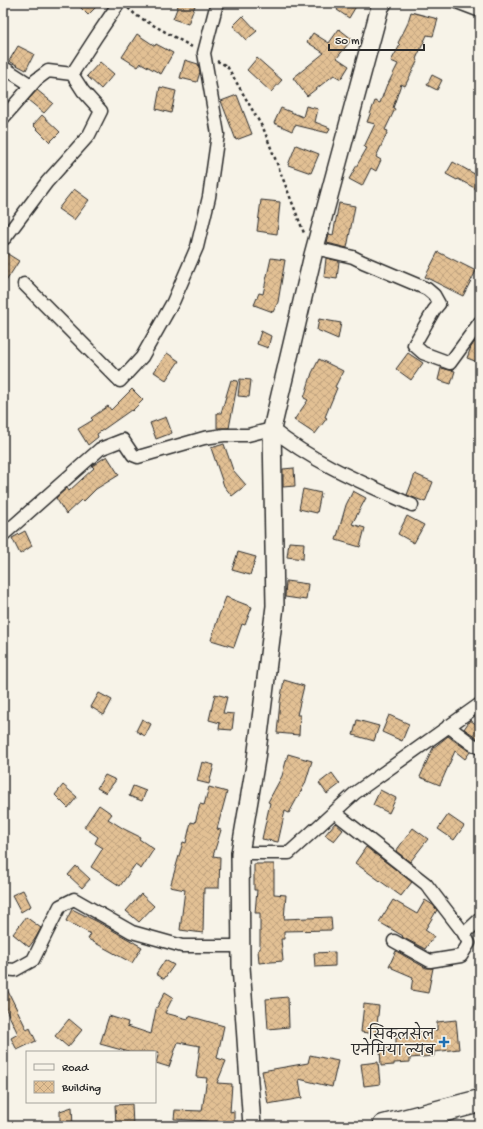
<svg xmlns="http://www.w3.org/2000/svg" width="483" height="1129" font-family="'Gochi Hand','Playpen Sans Deva',sans-serif">
  <style>
    .building { fill: url(#building-cross-hatch); stroke: #2b2b2b }
    .lines { fill: none; stroke-linecap: round; stroke-linejoin: round }
    .street-casing { stroke: #2b2b2b; stroke-width: 15 }
    .secondary-casing { stroke: #2b2b2b; stroke-width: 20 }
    .highway-casing { stroke: #2b2b2b; stroke-width: 25 }
    .path { stroke: #2b2b2b; stroke-width: 2.5; stroke-dasharray: 3 3; stroke-linecap: butt }
    .street { stroke: #f7f3e8; stroke-width: 12 }
    .secondary { stroke: #f7f3e8; stroke-width: 17 }
    .highway { stroke: #f7f3e8; stroke-width: 22 }
    .poi-dot { fill: #1f6fb2; stroke: #f7f3e8; stroke-width: 1.5 }
    .labels { text-anchor: middle; stroke-width: 3; stroke-linejoin: round; paint-order: stroke }
    .poi-label { font-size: 14px; fill: #2b2b2b; stroke: #f7f3e8; text-anchor: end }
  </style>
  <defs>
    <pattern id="building-cross-hatch" width="8" height="8" patternUnits="userSpaceOnUse"><rect width="8" height="8" fill="#e2c094"/><path d="M0 0l8 8M0 8l8-8" fill="none" stroke="#c2a580"/></pattern>
  </defs>
  <rect width="100%" height="100%" fill="#f7f3e8"/>
  <filter id="ink" filterUnits="userSpaceOnUse"><feTurbulence type="fractalNoise" baseFrequency=".025" numOctaves="2"/><feDisplacementMap in="SourceGraphic" scale="8" xChannelSelector="R" yChannelSelector="G"/><feConvolveMatrix kernelMatrix="1 2 1 2 8 2 1 2 1" color-interpolation-filters="sRGB"/></filter>
  <g filter="url(#ink)">
    <path class="building" d="M76 3H100L88 15Z
      M179 3H196L188 24 173 19Z
      M342 3H358L349 18 337 10Z
      M411 12 438 19 433 36 427 35 416 59 418 60 405 86 401 84 393 108 395 109 385 130 388 131 376 157 381 160 376 171 371 168 362 186 349 179 367 148 364 147 375 124 367 122 375 101 380 103 387 84H388L398 64 391 61 400 45 398 43 407 25Z
      M243 16 257 31 246 40 233 26Z
      M339 29 352 39 337 58 349 66 341 79 334 75 307 96 293 78 324 53 307 42 313 33 329 43Z
      M137 34 155 46 156 44 173 53 161 74 141 63 138 67 122 57Z
      M18 46 34 54 26 70 9 61Z
      M257 58 282 80 271 92 247 70Z
      M185 60 198 64 200 72 197 82 180 78Z
      M100 62 114 74 101 89 87 76Z
      M432 75 442 80 437 90 427 85Z
      M160 87 176 91 171 113 156 109Z
      M37 90 53 103 44 113 28 100Z
      M237 95 252 134 236 140 221 101Z
      M306 106 318 109 315 122 330 128 328 133 295 125 292 131 274 123 281 108 303 117Z
      M42 115 60 132 50 142 33 125Z
      M296 145 319 154 311 173 288 165Z
      M453 162 480 177V191L458 179 457 180 446 174Z
      M74 189 89 200 74 220 58 209Z
      M261 200 280 202 277 234 257 231Z
      M339 203 355 206 347 248 327 243 329 234 333 235Z
      M3 251 19 261 3 286Z
      M438 252 476 271 463 296 425 277Z
      M271 258 285 260 278 302 273 312 254 305 259 293 263 294Z
      M326 258 339 261 337 279 324 277Z
      M319 319 341 323 338 339 317 330Z
      M261 331 271 336 268 348 257 344Z
      M480 335V363L467 358 471 347Z
      M167 353 179 361 166 380 154 372Z
      M408 353 423 363 411 380 396 369Z
      M319 359 343 371 335 387 337 388 325 417 327 418 315 434 294 420 308 400 304 398 312 373Z
      M441 368 455 371 451 384 438 380Z
      M240 379 251 380 249 397 238 396Z
      M231 380 238 381 229 428H217V413H221Z
      M132 389 143 400 132 411 131 410 97 434 98 437 88 445 78 429 93 420 91 418 108 406 111 410Z
      M166 417 172 433 156 439 150 423Z
      M224 444 233 470 246 485 232 496 224 486 211 448Z
      M107 456 119 475 96 489 83 502 81 500 66 514 56 498 67 488 69 491 94 468 92 466Z
      M294 468 295 486 283 487V469Z
      M415 474 433 482 425 502 407 495Z
      M303 489 321 493 317 513 299 509Z
      M353 491 366 498 352 524 365 528 360 547 336 540 346 505Z
      M407 516 424 525 414 543 398 534Z
      M25 531 32 546 20 554 12 538Z
      M289 542 304 543 303 559 287 557Z
      M238 552 256 557 250 575 232 570Z
      M286 581 308 584 306 600 285 597Z
      M226 597 252 607 245 625 242 624 234 647 211 640 219 615Z
      M284 680 304 686 297 715H300L299 735 277 733 280 702Z
      M99 693 112 700 104 715 91 707Z
      M215 694 227 697 223 713 234 714 232 730 219 729 220 723 209 720Z
      M389 715 409 724 402 741 382 732Z
      M142 719 151 724 145 736 136 731Z
      M357 720 379 726 374 741 353 735Z
      M470 720 480 727V735L478 738 464 729Z
      M448 736 470 752 465 759 455 751 440 785 420 777 433 748Z
      M288 754 312 761 305 784 289 813 285 811 278 842 262 839 270 803 268 802 282 776Z
      M202 762 214 765 209 784 197 781Z
      M332 773 340 784 327 794 319 783Z
      M105 775 116 780 106 793 97 788Z
      M63 785 77 797 68 808 55 795Z
      M133 786 146 791 142 801 129 796Z
      M209 787 227 792 217 829 221 830 213 856 220 857 219 888H204L203 933 180 930 185 890 170 887 183 842 186 843 191 822 195 823 200 804 204 805Z
      M380 790 396 798 389 813 373 805Z
      M99 805 112 814 108 819 124 829 140 837 139 839 154 849 141 869 135 865 120 886 91 867 103 848 95 843 98 837 84 827Z
      M448 815 464 826 454 840 438 829Z
      M335 823 343 830 334 841 325 835Z
      M413 828 428 839 410 862 396 851Z
      M366 847 412 882 401 896 355 863Z
      M254 864H274V894L286 895 284 919 331 917 332 930 284 931V939H281L283 961 259 963 258 950 260 949V913H255L257 890H254Z
      M76 866 90 879 82 888 68 875Z
      M23 890 31 906 21 912 12 895Z
      M141 894 154 906 139 922 126 911Z
      M393 900 417 914 425 900 433 905 437 910 425 930 434 936 425 949 402 937 403 936 379 922Z
      M72 909 98 922 142 947 132 963 88 939 91 934 66 921Z
      M26 917 41 928 35 939 29 947 13 934Z
      M396 951 426 968H433L428 993 411 990 413 977 392 968V966H389Z
      M335 952V966L315 967 314 953Z
      M165 960 174 965 164 979 156 974Z
      M3 981 27 1030 30 1028 36 1041 17 1050 11 1038 18 1034 3 1003Z
      M165 992 173 997 165 1013 188 1019 189 1016 224 1026 217 1058 226 1061 217 1083 232 1084 230 1112 234 1111V1121L207 1123V1121L174 1119 175 1110 202 1111 207 1078 196 1077 200 1046 178 1042 169 1067 156 1063 159 1052H129L100 1044 109 1016 128 1022 127 1026 151 1034 156 1009Z
      M288 997 289 1027 268 1029 266 999Z
      M364 1004 379 1006 376 1034 361 1032Z
      M69 1019 82 1030 68 1047 55 1036Z
      M456 1020 459 1049 434 1052V1056L410 1058V1062L394 1063V1065L381 1066 380 1049 396 1047V1038L413 1037V1032L437 1030V1022Z
      M310 1055 338 1061 332 1087 299 1079 302 1098 268 1104 262 1071 308 1063Z
      M378 1062 380 1084 364 1086 361 1064Z
      M132 1104 133 1126H116L115 1105Z
      M72 1107 73 1126H60V1111Z"/>
    <g class="lines">
      <g class="street-casing">
        <path id="street" d="M459 3 480 11
          M3 67 31 85
          M3 118 36 80 48 71 72 74 96 37 119 3
          M5 238 47 182 89 135 101 111 83 91 72 74
          M315 248 353 257 363 262 427 289 434 295 439 304 434 310 414 345 423 353 450 363 480 322
          M24 284 120 381 142 357 173 302 197 247 209 197 218 134 204 53 217 3
          M3 535 100 449 123 440 133 455 138 457 204 438 224 435H248L272 429C314 463 363 483 412 505
          M448 726 472 744 480 748
          M334 812 426 884 463 932 469 943 461 956 430 961 394 941
          M240 853H289L355 793 480 704
          M464 934 480 919
          M3 969 15 970 33 960 60 906 74 899 132 932 182 946H241"/>
      </g>
      <g class="secondary-casing">
        <path id="secondary" d="M252 1126 241 966 240 853 256 759 275 606 272 429 313 255 380 7 383 3"/>
      </g>
      <g class="highway-casing">
        <path id="highway" d="M384 1126 480 1101"/>
      </g>
      <path class="path" d="M128 8 137 16 194 48
        M217 61 227 66 264 130 304 233"/>
      <use href="#street" class="street"/>
      <use href="#secondary" class="secondary"/>
      <use href="#highway" class="highway"/>
    </g>
  </g>
  <path class="poi-dot" d="M442 1036h4v4h4v4h-4v4h-4v-4h-4v-4h4z"/>
  <g class="labels">
    <g class="poi-label">
      <text x="435" y="1039">सिकलसेल<tspan x="435" dy="16">एनेमिया ल्यब</tspan></text>
    </g>
  </g>
  <rect width="483" height="1129" fill="none" stroke="#f7f3e8" stroke-width="16"/>
  <rect x="8" y="8" width="467" height="1113" fill="none" stroke="#2b2b2b" stroke-width="1.5" filter="url(#ink)"/>
  <rect x="26" y="1051" width="130" height="52" fill="#f7f3e8" stroke="#a5a39c"/>
  <rect x="34" y="1064" width="20" height="6" fill="#f7f3e8" stroke="#a5a39c"/>
  <text x="62" y="1071" font-size="12" fill="#2b2b2b">Road</text>
  <rect x="34" y="1081" width="20" height="12" fill="url(#building-cross-hatch)" stroke="#a5a39c"/>
  <text x="62" y="1091" font-size="12" fill="#2b2b2b">Building</text>
  <path d="M329 44v6h95v-6" fill="none" stroke="#2b2b2b" stroke-width="2"/>
  <text x="335" y="44" font-size="12" fill="#2b2b2b" stroke="#f7f3e8" stroke-width="3" paint-order="stroke">50 m</text>
</svg>
